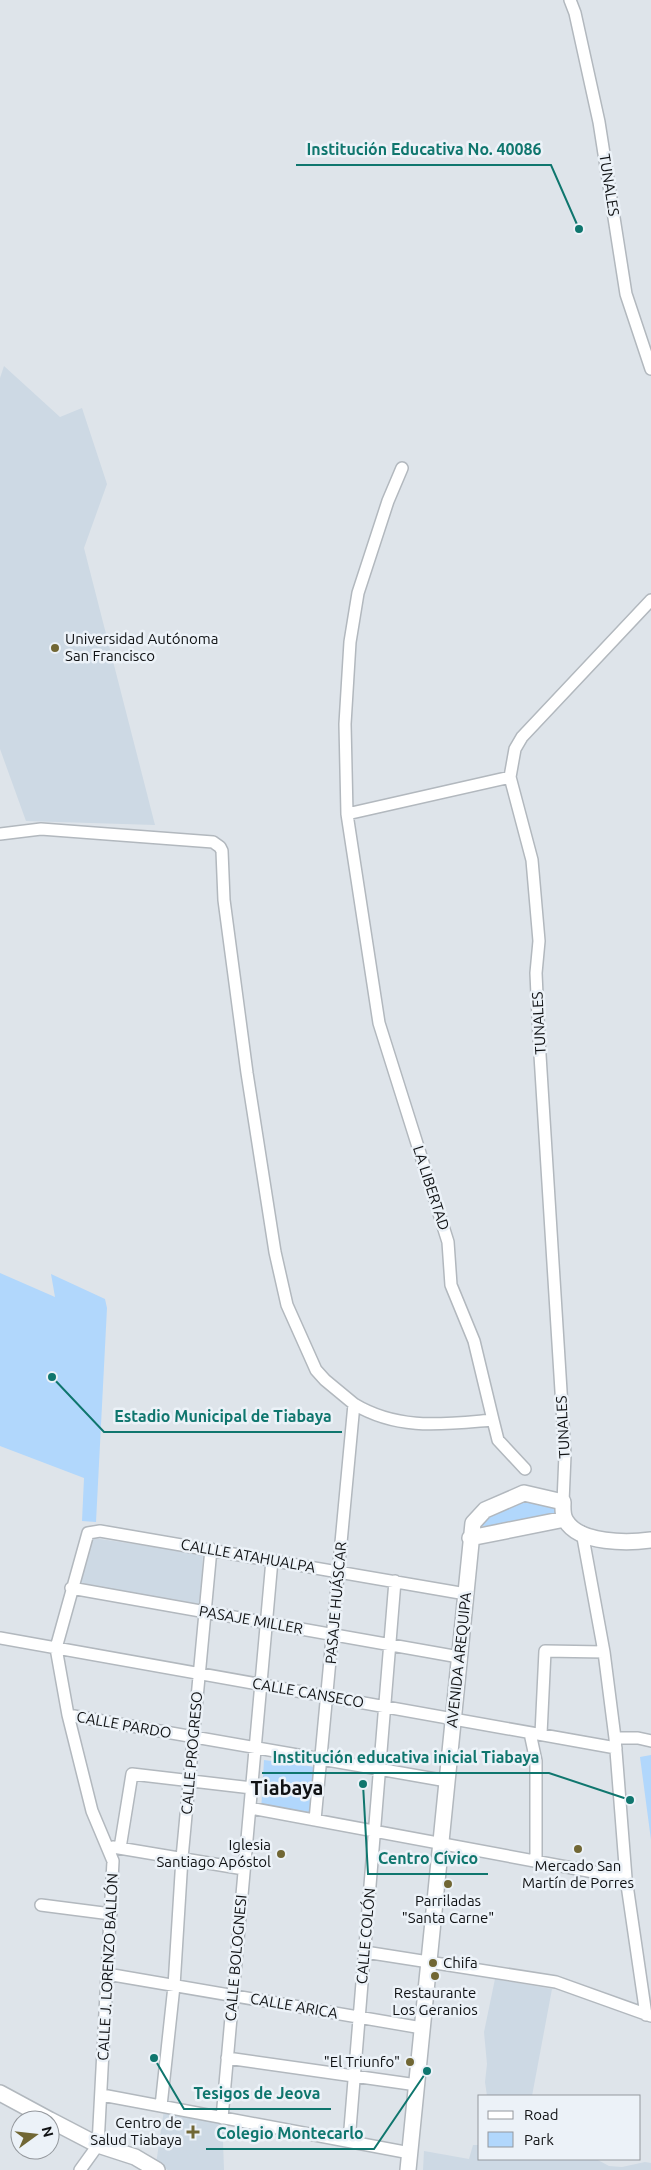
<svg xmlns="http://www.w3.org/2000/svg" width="651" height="2170" font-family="Ubuntu,sans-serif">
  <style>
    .built { fill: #cdd9e4 }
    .green { fill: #b1d7fc }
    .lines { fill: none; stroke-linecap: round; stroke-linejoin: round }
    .minor-casing { stroke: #b2b8be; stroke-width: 14 }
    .major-casing { stroke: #b2b8be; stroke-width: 18 }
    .minor { stroke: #fff; stroke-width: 11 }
    .major { stroke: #fff; stroke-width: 15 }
    .poi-dot { fill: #716734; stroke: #ecf2f8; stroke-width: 2 }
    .labels { text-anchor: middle; stroke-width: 5; stroke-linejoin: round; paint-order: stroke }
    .street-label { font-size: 15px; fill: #101214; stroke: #ecf2f8 }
    .poi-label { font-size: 15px; fill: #101214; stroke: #ecf2f8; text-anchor: end }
    .district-label { font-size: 20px; font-weight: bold; fill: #101214; stroke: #ecf2f8 }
    .leader { fill: none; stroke: #0f766e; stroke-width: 2 }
    .callout-dot { fill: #0f766e; stroke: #ecf2f8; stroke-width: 2 }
    .callout-label { font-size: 16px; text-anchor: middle; font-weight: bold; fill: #0f766e; stroke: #ecf2f8; stroke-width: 5; stroke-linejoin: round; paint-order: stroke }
  </style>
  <rect width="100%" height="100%" fill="#dee4ea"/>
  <path class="built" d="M4 366 60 417 82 408 107 484 84 548 155 825 26 821 0 749V378Z
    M93 1538 203 1554 200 1606 79 1588Z
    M495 1979 552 1989 532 2096H487L485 2082 487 2064 484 2032Z
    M164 2110 227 2122 223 2141 224 2170H168L156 2164Z
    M480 2142V2159H596L609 2166 622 2167 645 2162 651 2163V2170H423L424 2151 469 2159 473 2145H479Z"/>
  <path class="green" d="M0 1273 55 1297 51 1274 105 1299 107 1308 96 1522 82 1521 84 1478 0 1446Z
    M519 1498 557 1503V1513L554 1515 486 1528 479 1524 482 1516Z
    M651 1755V1840L640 1757Z
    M264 1760 315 1767 311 1818 261 1811Z"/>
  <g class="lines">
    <g class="minor-casing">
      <path id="minor" d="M570 0 575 13 599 122 626 294 651 369
        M347 814 510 777
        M0 834 41 829 213 842 220 847 222 851 224 900 247 1073 275 1252 287 1305 316 1370 325 1380 354 1404 315 1820
        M354 1404C399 1431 444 1424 493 1420L474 1341 451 1285 448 1242 379 1023 347 814 345 724 350 642 358 593 388 501 402 468
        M493 1420 498 1440 525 1469
        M563 1502 565 1455 539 1039 536 973 539 941 532 860 510 777 515 749 522 737 651 600
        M582 1532 604 1652 615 1738 626 1878 646 2015
        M71 1588 459 1657
        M0 1638 616 1748
        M68 1715 447 1781
        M530 1733 536 1761V1861
        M541 1734 545 1651 604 1652
        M615 1738H638L651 1741
        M250 1808 626 1878
        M113 1847 244 1869
        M120 1848 132 1774 252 1788
        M41 1905 111 1914
        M365 1952 556 1982 651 2016
        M107 1974 422 2028
        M227 2058 417 2085
        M102 2095 410 2153
        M161 2106 174 1986 182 1858 211 1549
        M222 2118 272 1560
        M349 2141 395 1581
        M80 2170 98 2145 113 1861 92 1811 68 1715 56 1648 88 1533 100 1531 466 1594"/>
    </g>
    <g class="major-casing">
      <path id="major" d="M470 1538 565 1519
        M0 2093 50 2120
        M50 2120 98 2145 135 2157 157 2170
        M408 2170 473 1523 485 1510 524 1493 563 1502C563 1508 562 1515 566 1521 580 1544 628 1543 651 1540"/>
    </g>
    <use href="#minor" class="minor"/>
    <use href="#major" class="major"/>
  </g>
  <g class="poi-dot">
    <circle cx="55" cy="648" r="5"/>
    <circle cx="578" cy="1849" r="5"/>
    <circle cx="281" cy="1854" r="5"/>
    <circle cx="448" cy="1884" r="5"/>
    <circle cx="433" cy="1963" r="5"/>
    <circle cx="435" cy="1976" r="5"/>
    <circle cx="410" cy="2062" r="5"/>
    <path d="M190.5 2124.5h5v5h5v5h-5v5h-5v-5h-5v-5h5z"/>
  </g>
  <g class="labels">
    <g class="street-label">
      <text transform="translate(609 185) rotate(81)" y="5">TUNALES</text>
      <text transform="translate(539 1023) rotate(-93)" y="5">TUNALES</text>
      <text transform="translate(431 1188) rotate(72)" y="5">LA LIBERTAD</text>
      <text transform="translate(563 1427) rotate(-93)" y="5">TUNALES</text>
      <text transform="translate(248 1556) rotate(10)" y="5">CALLLE ATAHUALPA</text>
      <text transform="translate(336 1603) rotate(-85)" y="5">PASAJE HUÁSCAR</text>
      <text transform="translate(251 1620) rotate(10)" y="5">PASAJE MILLER</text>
      <text transform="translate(459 1660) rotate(-84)" y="5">AVENIDA AREQUIPA</text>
      <text transform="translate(308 1693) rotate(10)" y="5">CALLE CANSECO</text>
      <text transform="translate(124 1725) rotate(10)" y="5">CALLE PARDO</text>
      <text transform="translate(192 1753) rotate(-85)" y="5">CALLE PROGRESO</text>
      <text transform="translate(366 1936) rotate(-85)" y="5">CALLE COLÓN</text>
      <text transform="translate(236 1958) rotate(-85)" y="5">CALLE BOLOGNESI</text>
      <text transform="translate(108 1967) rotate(-87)" y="5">CALLE J. LORENZO BALLÓN</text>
      <text transform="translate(294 2006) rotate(10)" y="5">CALLE ARICA</text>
    </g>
    <g class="poi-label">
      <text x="65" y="644" text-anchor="start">Universidad Autónoma<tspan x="65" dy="17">San Francisco</tspan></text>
      <text x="271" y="1850">Iglesia<tspan x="271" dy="17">Santiago Apóstol</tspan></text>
      <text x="578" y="1871" text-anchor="middle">Mercado San<tspan x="578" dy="17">Martín de Porres</tspan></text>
      <text x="448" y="1906" text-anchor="middle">Parriladas<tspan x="448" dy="17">"Santa Carne"</tspan></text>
      <text x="443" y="1968" text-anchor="start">Chifa</text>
      <text x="435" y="1998" text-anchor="middle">Restaurante<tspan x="435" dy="17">Los Geranios</tspan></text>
      <text x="400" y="2067">"El Triunfo"</text>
      <text x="182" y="2128">Centro de<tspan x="182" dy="17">Salud Tiabaya</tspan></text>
    </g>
    <g class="district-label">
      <text x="287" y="1795">Tiabaya</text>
    </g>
  </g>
  <path class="leader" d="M579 229L551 165H296M52 1377L104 1432H342M630 1800L549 1773H262M363 1784L368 1874H488M154 2058L184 2109H331M427 2071L374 2149H206"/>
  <g class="callout-dot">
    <circle cx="579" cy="229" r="5"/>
    <circle cx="52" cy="1377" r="5"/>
    <circle cx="630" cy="1800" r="5"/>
    <circle cx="363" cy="1784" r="5"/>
    <circle cx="154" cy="2058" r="5"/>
    <circle cx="427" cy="2071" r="5"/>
  </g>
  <g class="callout-label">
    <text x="424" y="155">Institución Educativa No. 40086</text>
    <text x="223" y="1422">Estadio Municipal de Tiabaya</text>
    <text x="406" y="1763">Institución educativa inicial Tiabaya</text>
    <text x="428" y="1864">Centro Cívico</text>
    <text x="257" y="2099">Tesigos de Jeova</text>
    <text x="290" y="2139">Colegio Montecarlo</text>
  </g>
  <rect x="478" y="2095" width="162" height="65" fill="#ecf2f8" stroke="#94989d"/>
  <rect x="488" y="2111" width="25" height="8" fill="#ffffff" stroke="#94989d"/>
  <text x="524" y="2120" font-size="15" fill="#101214">Road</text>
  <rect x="488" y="2132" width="25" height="15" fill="#b1d7fc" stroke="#94989d"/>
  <text x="524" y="2145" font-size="15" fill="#101214">Park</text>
  <g transform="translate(35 2135) rotate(75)"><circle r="24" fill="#ecf2f8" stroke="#94989d"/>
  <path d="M0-4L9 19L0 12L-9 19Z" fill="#716734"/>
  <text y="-8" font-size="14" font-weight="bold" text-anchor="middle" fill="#101214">N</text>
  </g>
</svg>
